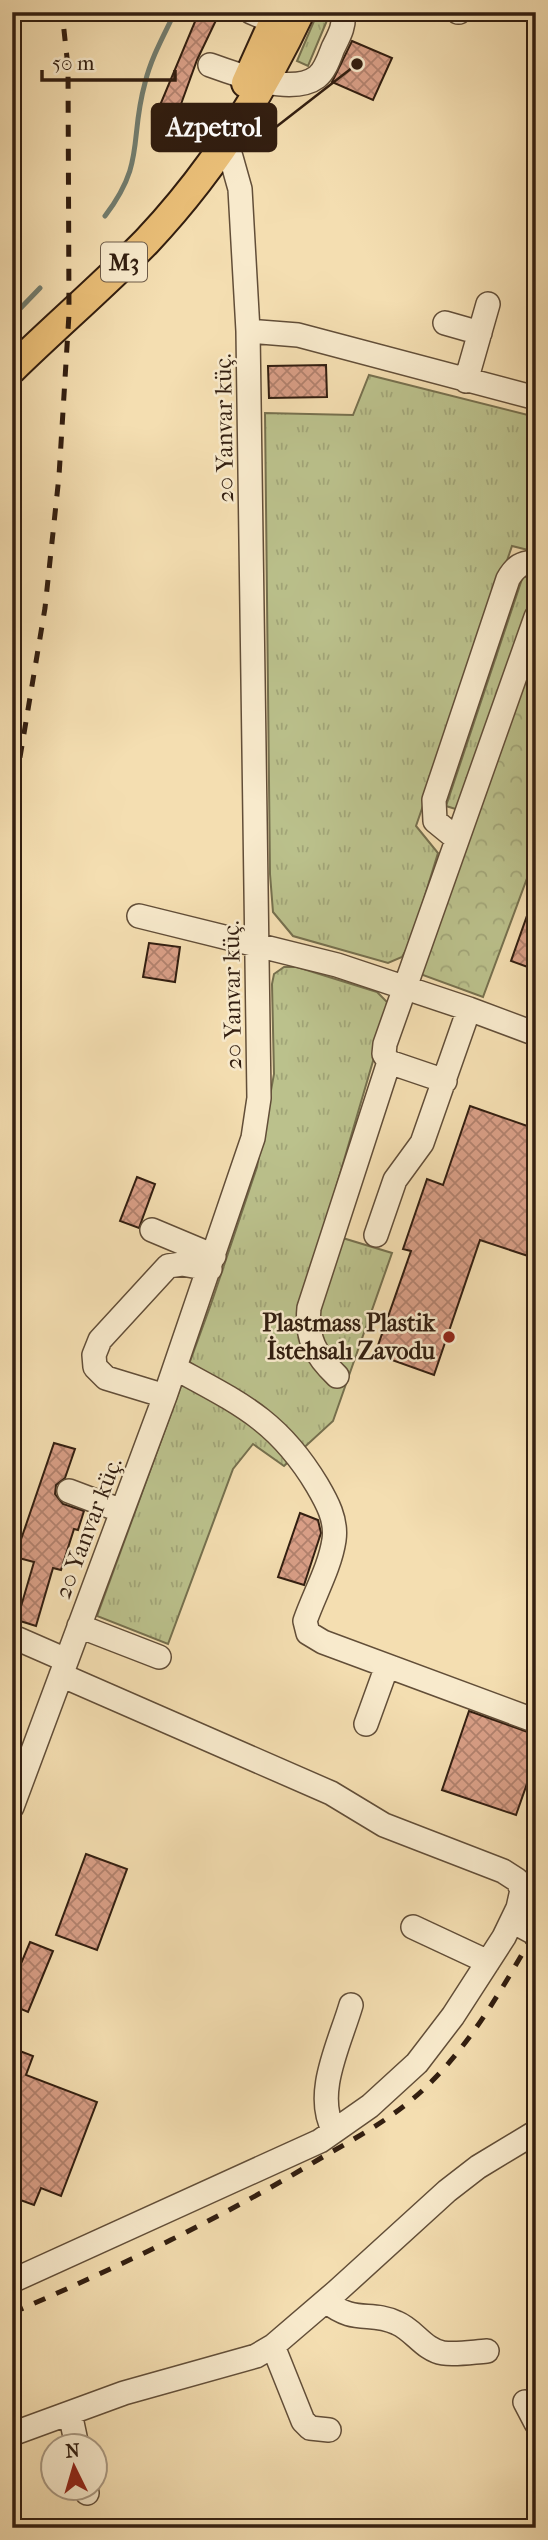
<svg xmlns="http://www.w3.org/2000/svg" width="548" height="2540" font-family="'IM FELL French Canon',serif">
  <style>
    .grass { fill: url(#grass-tufts); stroke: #76704e; stroke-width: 2 }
    .park { fill: url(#park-crowns); stroke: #76704e; stroke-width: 2 }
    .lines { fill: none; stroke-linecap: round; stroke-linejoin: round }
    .stream { stroke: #727d6f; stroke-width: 5 }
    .building { fill: url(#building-cross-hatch); stroke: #321e10; stroke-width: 2 }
    .minor-casing { stroke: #624e38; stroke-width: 26 }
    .major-casing { stroke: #321e10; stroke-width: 32 }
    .minor { stroke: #f8eacc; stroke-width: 23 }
    .major { stroke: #eabf78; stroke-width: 28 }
    .rail { stroke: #321e10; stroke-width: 5; stroke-dasharray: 12 12; stroke-linecap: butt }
    .poi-dot { fill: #8f2418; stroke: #f8eacc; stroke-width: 2.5 }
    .labels { text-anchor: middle; stroke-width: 5; stroke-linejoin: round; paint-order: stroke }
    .shield { fill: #f8eacc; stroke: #6d5b48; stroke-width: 2 }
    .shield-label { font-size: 23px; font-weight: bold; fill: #321e10 }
    .street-label { font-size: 24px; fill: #321e10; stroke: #f8eacc }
    .poi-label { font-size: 24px; font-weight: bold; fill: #321e10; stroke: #f8eacc; text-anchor: end }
    .leader { fill: none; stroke: #321e10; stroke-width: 2.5 }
    .callout-dot { fill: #321e10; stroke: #f8eacc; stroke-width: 2.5 }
    .callout { fill: #321e10; stroke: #321e10; stroke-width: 2.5 }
    .callout-label { font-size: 26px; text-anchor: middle; font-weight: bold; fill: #fff }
  </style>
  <defs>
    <pattern id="grass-tufts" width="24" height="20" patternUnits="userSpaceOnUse" patternTransform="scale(1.75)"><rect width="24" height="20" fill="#bbc18c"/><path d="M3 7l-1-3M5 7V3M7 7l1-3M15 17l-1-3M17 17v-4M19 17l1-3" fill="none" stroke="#a1a578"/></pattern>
    <pattern id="park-crowns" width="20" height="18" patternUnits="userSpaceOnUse" patternTransform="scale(1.75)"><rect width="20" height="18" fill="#bbc18c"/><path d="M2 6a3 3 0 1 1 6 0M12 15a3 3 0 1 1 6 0" fill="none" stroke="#a1a578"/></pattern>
    <pattern id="building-cross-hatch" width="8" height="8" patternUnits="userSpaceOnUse" patternTransform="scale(1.75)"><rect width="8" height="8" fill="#d99f87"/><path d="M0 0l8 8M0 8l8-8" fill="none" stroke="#b1816d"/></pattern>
  </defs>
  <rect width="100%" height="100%" fill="#f4deb1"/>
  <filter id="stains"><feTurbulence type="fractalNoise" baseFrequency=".00286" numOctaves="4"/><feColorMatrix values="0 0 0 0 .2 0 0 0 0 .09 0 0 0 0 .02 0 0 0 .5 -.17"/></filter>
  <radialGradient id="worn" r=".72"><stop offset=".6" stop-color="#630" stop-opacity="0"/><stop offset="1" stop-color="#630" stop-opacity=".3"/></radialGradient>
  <path class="grass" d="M317 14 328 18 308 66 297 61Z
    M369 375 536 417V552L512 546 416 826 438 853 411 941 402 957 388 963 293 936 273 912 270 874 265 413 353 415Z
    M523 576 536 580V592L462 811 446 806Z
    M284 967H297L377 992 387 1002 385 1020 323 1232 392 1253 333 1421 284 1466 253 1444 233 1469 168 1644 97 1616 211 1304 257 1167 274 1074 272 984 274 974Z"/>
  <path class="park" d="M536 645V854L483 997 420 974Z"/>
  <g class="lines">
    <path class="stream" d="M105 216C146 162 129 140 145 83 151 58 164 35 175 12
      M12 317 40 288"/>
  </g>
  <path class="building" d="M199 12H220L197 60 176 118 158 110Z
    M352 41 392 58 373 100 332 82Z
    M326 365 327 397 269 398 268 366Z
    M534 896 536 897V970L511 961Z
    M149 943 180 947 175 982 143 977Z
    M470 1106 536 1129V1234L528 1256 480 1240 434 1375 375 1354 411 1251 403 1249 427 1179 443 1185Z
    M137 1177 155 1184 139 1228 120 1221Z
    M54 1443 75 1449 65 1478 56 1485 55 1494 63 1504 84 1511 78 1530 74 1529 61 1570 53 1568 36 1626 17 1620 34 1562 15 1557Z
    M300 1513 318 1520 321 1533 304 1585 278 1577Z
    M469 1711 536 1735V1758L516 1815 442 1790Z
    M86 1854 127 1869 97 1950 56 1935Z
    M30 1942 53 1951 28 2012 12 2005V1985Z
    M12 2048 33 2056 26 2075 97 2102 61 2196 41 2188 34 2205 12 2197Z"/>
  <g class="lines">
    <g class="minor-casing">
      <path id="minor" d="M251 12 274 22
        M458 12H459
        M210 65C235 74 292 96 317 77 325 71 329 58 333 48 339 36 345 26 343 12
        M445 323 480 333
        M248 331 298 335 536 398
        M466 381 488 304
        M457 839 435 821 434 800 508 579C515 567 522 561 536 563
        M139 916 337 965 469 1009 422 1143 395 1180 376 1235
        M469 1009 536 1034
        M445 1081 389 1062 384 1054 385 1044 536 617
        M152 1230 214 1256
        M175 1368C239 1403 278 1420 317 1485 327 1502 337 1520 334 1540 330 1567 314 1595 305 1621L308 1633 323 1642 536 1721
        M337 1376C315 1355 306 1338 309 1308L389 1062
        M165 1396 106 1378 95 1367 94 1355 100 1340 168 1266 182 1264 210 1269
        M69 1491 122 1511
        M79 1626 159 1657
        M18 1639 66 1660
        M366 1724 387 1666
        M12 1807 165 1396 253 1138 259 1098 248 331 240 189 231 157 223 143
        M512 1921 536 1934
        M413 1927 488 1962
        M334 2131C313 2094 340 2043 351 2005
        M12 2281 320 2141 370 2106 417 2063 453 2016 504 1937 518 1908 522 1890 517 1880 503 1871 384 1825 331 1793 61 1675
        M326 2301C355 2325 370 2310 397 2323 414 2330 424 2350 443 2353 456 2355 473 2352 487 2351
        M273 2346 303 2421 310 2428 329 2430
        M525 2402 536 2423
        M70 2413 77 2446
        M12 2434 124 2393 256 2356 273 2346 336 2292 447 2191 478 2167 536 2132
        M86 2488 87 2493"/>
    </g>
    <g class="major-casing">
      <path id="major" d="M246 83 278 12
        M12 369C56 326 104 285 147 241 210 174 261 95 300 12"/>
    </g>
    <use href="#minor" class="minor"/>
    <use href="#major" class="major"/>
    <path class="rail" d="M12 805 45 608 59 476 69 314 68 67 62 12
      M12 2313C120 2266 220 2219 321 2158 361 2135 402 2113 434 2079 476 2036 506 1982 536 1930"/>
  </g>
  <circle class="poi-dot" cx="449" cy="1337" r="7"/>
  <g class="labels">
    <rect class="shield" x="101" y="242.5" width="46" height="39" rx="5"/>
    <g class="shield-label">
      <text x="124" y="270">M3</text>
    </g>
    <g class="street-label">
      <text transform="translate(224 428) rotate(-91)" y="8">20 Yanvar küç.</text>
      <text transform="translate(232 995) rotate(-91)" y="8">20 Yanvar küç.</text>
      <text transform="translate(88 1528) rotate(-69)" y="8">20 Yanvar küç.</text>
    </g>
    <g class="poi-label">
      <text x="435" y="1331">Plastmass Plastik<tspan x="435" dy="28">İstehsalı Zavodu</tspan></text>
    </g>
  </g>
  <path class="leader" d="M357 64L276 127"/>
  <circle class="callout-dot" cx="357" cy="64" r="7"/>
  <rect class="callout" x="152" y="104" width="124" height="47" rx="7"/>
  <g class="callout-label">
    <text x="214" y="136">Azpetrol</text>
  </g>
  <rect width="548" height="2540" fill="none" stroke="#f4deb1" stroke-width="42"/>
  <rect x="14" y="14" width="520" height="2512" fill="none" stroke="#321e10" stroke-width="3.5"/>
  <rect x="21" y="21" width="506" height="2498" fill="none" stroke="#321e10" stroke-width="2"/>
  <g transform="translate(74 2467) rotate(355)"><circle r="33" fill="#f8eacc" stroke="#a99881" stroke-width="2"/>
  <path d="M0-5L12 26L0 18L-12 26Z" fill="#8f2418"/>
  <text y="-10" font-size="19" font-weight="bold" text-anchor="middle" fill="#321e10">N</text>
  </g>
  <path d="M42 70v10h133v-10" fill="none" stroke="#321e10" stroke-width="3.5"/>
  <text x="52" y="70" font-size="21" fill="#321e10" stroke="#f8eacc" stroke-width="5" paint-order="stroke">50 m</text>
  <rect width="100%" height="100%" filter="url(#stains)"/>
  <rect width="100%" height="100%" fill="url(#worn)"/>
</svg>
